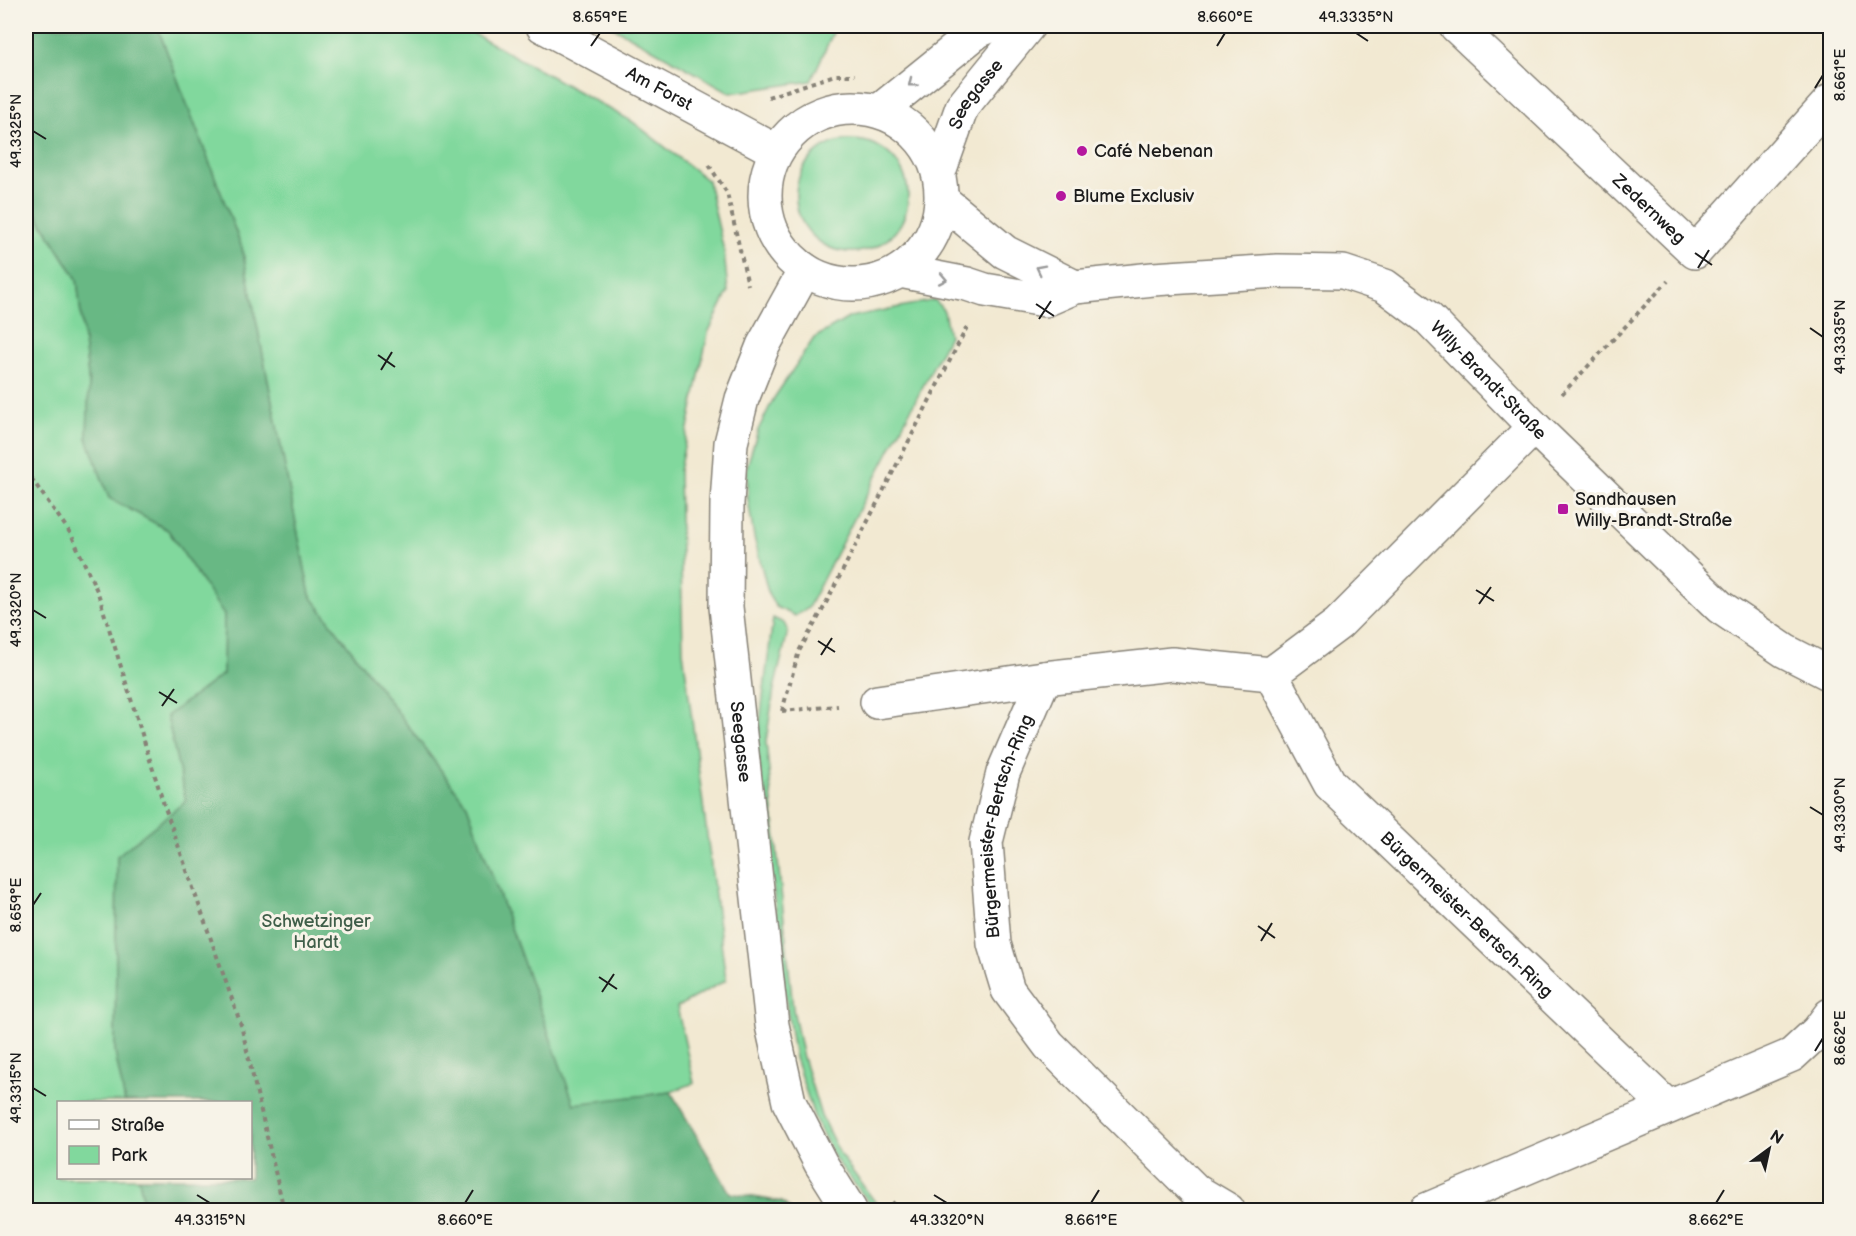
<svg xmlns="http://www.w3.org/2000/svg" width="1856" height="1236" font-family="'Balsamiq Sans',sans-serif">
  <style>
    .green { fill: #81d89d; stroke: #4e7a5c; stroke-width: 1.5 }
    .forest { fill: #68b884; stroke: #426a50; stroke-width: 1.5 }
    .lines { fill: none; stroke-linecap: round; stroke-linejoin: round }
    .minor-casing { stroke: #878277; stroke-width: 36 }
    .path { stroke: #878277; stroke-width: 4; stroke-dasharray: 4.5 4.5; stroke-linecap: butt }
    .minor { stroke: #fff; stroke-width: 33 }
    .oneway { stroke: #999 }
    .ticks { fill: none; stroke: #1c1c1c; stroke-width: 2 }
    .poi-dot { fill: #b5179e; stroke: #f7f3e8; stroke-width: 2 }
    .labels { text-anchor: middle; stroke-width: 6; stroke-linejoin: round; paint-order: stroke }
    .street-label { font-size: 18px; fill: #1c1c1c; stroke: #f7f3e8 }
    .poi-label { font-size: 18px; fill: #1c1c1c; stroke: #f7f3e8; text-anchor: start }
    .park-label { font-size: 18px; fill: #3f5e49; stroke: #f7f3e8 }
    .neatline { fill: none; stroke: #1c1c1c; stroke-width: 2 }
    .ticks-label { font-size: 15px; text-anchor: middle; fill: #1c1c1c }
  </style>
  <rect width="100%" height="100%" fill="#f7f3e8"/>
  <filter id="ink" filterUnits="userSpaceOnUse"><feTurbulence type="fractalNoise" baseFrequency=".0167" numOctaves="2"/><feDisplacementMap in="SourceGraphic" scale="12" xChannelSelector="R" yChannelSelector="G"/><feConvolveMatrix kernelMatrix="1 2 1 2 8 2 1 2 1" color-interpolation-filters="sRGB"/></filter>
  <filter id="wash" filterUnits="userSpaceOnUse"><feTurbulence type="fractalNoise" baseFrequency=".008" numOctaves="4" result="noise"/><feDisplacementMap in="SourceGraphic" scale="24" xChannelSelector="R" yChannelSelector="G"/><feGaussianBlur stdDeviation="1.35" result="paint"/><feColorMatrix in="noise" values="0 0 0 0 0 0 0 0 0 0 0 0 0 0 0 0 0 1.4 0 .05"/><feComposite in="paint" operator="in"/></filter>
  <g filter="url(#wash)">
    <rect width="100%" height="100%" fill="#f2e9d2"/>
    <path class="green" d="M157 26H460L633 122 708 181 724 251 728 292 708 333 679 471 683 651 726 980 677 1007 694 1083 671 1092 574 1105 467 805 310 595 242 248Z
      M611 26H836L811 81 731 93Z
      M796 196a56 56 0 1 1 112 0a56 56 0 1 1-112 0Z
      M26 200H27L77 279 89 385 87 438 109 498 168 530 224 615 223 674 167 716 186 801 117 856 115 1052 125 1102H58V1178H139L145 1210H26Z
      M935 300 944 311 949 336 808 608 795 616 776 607 769 596 754 537 748 500 747 466 758 430 774 398 814 338 850 317Z
      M773 618 784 623 788 631 774 689 766 742 793 1009 802 1054 821 1116 841 1156 881 1210H875L836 1160 815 1119 795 1058 787 1009 757 745Z"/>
    <path class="forest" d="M26 26H157L242 248 310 595 467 805 574 1104 671 1092 730 1193 782 1202 791 1210H145L139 1178H250V1102H125L115 1052 117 856 186 801 167 716 223 674 224 615 168 530 109 498 87 438 89 385 77 279 28 200H26Z"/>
  </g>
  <g filter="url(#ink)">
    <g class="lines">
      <g class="minor-casing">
        <g id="minor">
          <path id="s1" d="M543 26 776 151"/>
          <path id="s2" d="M1456 26 1695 252 1830 101"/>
          <circle cx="853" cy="196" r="88"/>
          <path d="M879 111 978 31 990 26"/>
          <path id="s3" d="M939 172 962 107 1028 26"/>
          <path d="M942 200 1005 252 1075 287"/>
          <path id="s4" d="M805 270 763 346 742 399 731 443 727 503 726 607 772 1025 789 1102 821 1164 850 1210"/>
          <path id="s5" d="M900 271 967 284 985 290 1045 300 1075 287 1153 279 1278 271 1343 272 1385 286 1428 318 1534 427 1720 607 1785 651 1830 674"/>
          <path d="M1271 674 1338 624 1534 427"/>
          <path d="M877 702 1044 678"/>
          <path id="s6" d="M1228 1210 1196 1191 1111 1107 1049 1045 1008 990 994 944 986 842 1003 773 1044 678 1172 664 1271 674 1330 784 1668 1107"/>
          <path d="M1426 1210 1792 1055 1818 1031 1830 1015"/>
        </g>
      </g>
      <path class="path" d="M768 97 835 75H855
        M709 165 727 193 748 285
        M1562 394 1668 281
        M26 471 71 534 98 593 164 805 241 1025 284 1210
        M782 711 799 651 822 611 967 327
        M782 711 838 706
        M892 1202 900 1210"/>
      <use href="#minor" class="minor"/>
    </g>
    <defs><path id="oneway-chevron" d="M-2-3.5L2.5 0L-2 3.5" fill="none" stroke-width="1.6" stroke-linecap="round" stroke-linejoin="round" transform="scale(1.5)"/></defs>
    <g class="oneway">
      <use href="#oneway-chevron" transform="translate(912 83) rotate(141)"/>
      <use href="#oneway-chevron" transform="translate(1040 269) rotate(-153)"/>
      <use href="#oneway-chevron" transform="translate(943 279) rotate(11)"/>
    </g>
  </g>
  <path class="ticks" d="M1356 33 1368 41M591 46 600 33M1217 46 1225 33M1815 88 1823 75M33 131 46 139M1695 253 1712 265M1698 268 1709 250M1036 304 1054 316M1039 319 1051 301M1810 328 1823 337M378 355 395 367M381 370 392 352M1476 590 1494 601M1479 604 1491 587M33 610 46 618M818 641 835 652M821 655 832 638M159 692 177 703M162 706 174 689M1810 807 1823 815M33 905 41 893M1258 926 1275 938M1261 941 1272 923M599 977 617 989M602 992 614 974M1815 1051 1823 1038M33 1088 46 1096M197 1195 210 1203M934 1195 947 1203M465 1203 473 1190M1091 1203 1099 1190M1716 1203 1724 1190"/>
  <g class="poi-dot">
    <circle cx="1082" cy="151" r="6"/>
    <circle cx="1061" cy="196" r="6"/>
    <rect x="1557" y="503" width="12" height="12" rx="3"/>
  </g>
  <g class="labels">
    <g class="street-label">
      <text dy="6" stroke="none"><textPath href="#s1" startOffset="132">Am Forst</textPath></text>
      <text dy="6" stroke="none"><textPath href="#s3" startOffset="87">Seegasse</textPath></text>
      <text dy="6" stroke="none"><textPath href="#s2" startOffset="266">Zedernweg</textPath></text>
      <text dy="6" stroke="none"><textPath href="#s5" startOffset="634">Willy-Brandt-Straße</textPath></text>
      <text dy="6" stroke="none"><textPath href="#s4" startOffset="489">Seegasse</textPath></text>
      <text dy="6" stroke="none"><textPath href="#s6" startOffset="482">Bürgermeister-Bertsch-Ring</textPath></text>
      <text dy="6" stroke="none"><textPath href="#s6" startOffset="1180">Bürgermeister-Bertsch-Ring</textPath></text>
    </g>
    <g class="poi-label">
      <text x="1094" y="157">Café Nebenan</text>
      <text x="1073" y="202">Blume Exclusiv</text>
      <text x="1575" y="505">Sandhausen<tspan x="1575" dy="21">Willy-Brandt-Straße</tspan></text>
    </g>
    <g class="park-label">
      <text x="316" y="927">Schwetzinger<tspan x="316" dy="21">Hardt</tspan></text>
    </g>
  </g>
  <rect width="1856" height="1236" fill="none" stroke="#f7f3e8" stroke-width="66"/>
  <rect x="57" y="1101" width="195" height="78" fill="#f7f3e8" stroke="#9f9d96" stroke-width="1.5"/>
  <rect x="69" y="1120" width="30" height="9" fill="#ffffff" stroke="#9f9d96" stroke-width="1.5"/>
  <text x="111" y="1131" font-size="18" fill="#1c1c1c">Straße</text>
  <rect x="69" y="1146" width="30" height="18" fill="#81d89d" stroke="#9f9d96" stroke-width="1.5"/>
  <text x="111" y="1161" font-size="18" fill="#1c1c1c">Park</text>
  <g transform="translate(1769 1149) rotate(33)" stroke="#f7f3e8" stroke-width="4.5" paint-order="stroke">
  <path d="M0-4.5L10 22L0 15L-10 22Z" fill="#1c1c1c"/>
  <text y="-9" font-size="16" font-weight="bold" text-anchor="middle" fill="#1c1c1c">N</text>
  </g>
  <rect x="33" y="33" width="1790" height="1170" class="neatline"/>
  <g class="ticks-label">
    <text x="600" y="22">8.659°E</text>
    <text x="1225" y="22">8.660°E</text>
    <text x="1356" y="22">49.3335°N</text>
    <text transform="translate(1840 75) rotate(-90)" y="5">8.661°E</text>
    <text transform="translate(16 131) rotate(-90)" y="5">49.3325°N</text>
    <text transform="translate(1840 337) rotate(-90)" y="5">49.3335°N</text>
    <text transform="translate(16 610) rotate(-90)" y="5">49.3320°N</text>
    <text transform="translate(1840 815) rotate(-90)" y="5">49.3330°N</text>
    <text transform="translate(16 905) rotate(-90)" y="5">8.659°E</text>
    <text transform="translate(1840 1038) rotate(-90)" y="5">8.662°E</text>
    <text transform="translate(16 1088) rotate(-90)" y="5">49.3315°N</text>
    <text x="210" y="1225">49.3315°N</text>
    <text x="465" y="1225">8.660°E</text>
    <text x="947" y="1225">49.3320°N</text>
    <text x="1091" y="1225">8.661°E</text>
    <text x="1716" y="1225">8.662°E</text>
  </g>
</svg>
